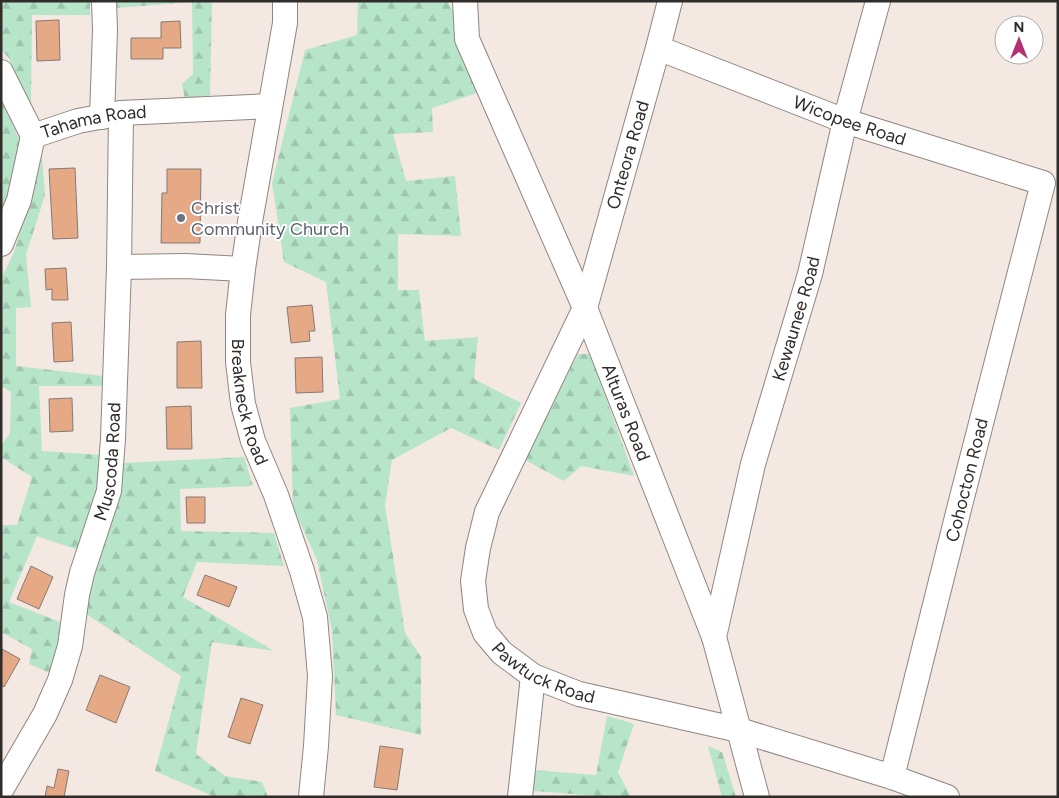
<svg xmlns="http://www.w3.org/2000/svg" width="1059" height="798" font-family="Figtree,sans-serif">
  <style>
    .forest { fill: url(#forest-firs) }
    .building { fill: #e6a985; stroke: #857a74 }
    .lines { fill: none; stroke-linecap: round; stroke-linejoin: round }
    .minor-casing { stroke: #90857f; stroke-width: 26 }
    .minor { stroke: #fff; stroke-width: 24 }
    .worship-dot { fill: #6b7280; stroke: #fff; stroke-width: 2 }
    .labels { text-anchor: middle; stroke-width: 4; stroke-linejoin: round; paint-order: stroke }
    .street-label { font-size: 18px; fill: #302c29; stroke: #fff }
    .worship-label { font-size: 18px; fill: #5b616d; stroke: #fff; text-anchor: start }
  </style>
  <defs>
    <pattern id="forest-firs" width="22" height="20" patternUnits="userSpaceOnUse" patternTransform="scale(1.25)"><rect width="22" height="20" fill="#b7e5ca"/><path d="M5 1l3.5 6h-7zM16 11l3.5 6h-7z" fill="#9ec5ae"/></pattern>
  </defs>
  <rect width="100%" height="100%" fill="#f4e8e2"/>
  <path class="forest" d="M1 1H90V15H32L31 109 9 58 1 50Z
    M116 1H212L210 95 185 100 182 84 193 74 192 2 116 8Z
    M358 1H447L453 11 461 56 480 92 432 108 433 132 393 134 406 181 455 176 461 236 398 234V290H419L425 341 478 337 474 379 521 403 499 450 451 428 392 460 385 505 405 633 421 657V735L336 715 332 631 317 560 293 507 290 408 340 399 326 282 284 262 272 183 305 50 357 35Z
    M1 99 21 143 8 199 1 216Z
    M42 156 45 195 26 255 31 307 16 308V366L103 376 102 386H39L42 451 102 455 100 489 81 551 37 536 9 602 60 622 58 643 50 673 29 664 32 649 1 632V525H17L32 477 1 457V446L10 433 11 392 1 386V279L14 252Z
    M578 354H590L634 476 581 466 564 481 525 460Z
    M244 457 253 486 180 489 181 531 274 533 284 566 197 562 183 597 274 651 212 642 196 754 225 776 262 782 268 797H215L155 771 181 676 83 612 122 463Z
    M607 716 634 724 618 772 631 797H613L534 791V770L596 775Z
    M708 746 722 752 736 797H722Z"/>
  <path class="building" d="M59 20 60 60 37 61 36 21Z
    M180 21 181 48H163V59H131V38H161V22Z
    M75 168 78 238 53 239 49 169Z
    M167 169H201L200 243H161L162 193H167Z
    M66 268 68 300H52V289L46 290 45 269Z
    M312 305 315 331H309L310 341 291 343 287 307Z
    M71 322 73 361 54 362 52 323Z
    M201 341 202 388H177V342Z
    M322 357 323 392 296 393 295 358Z
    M72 398 73 431 50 432 49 399Z
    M191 406 192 449H167L166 407Z
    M186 497H205V523H187Z
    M31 566 53 577 39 609 17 599Z
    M205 575 237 587 229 607 197 595Z
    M2 649 20 659 4 687 1 685Z
    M100 675 130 687 116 723 86 710Z
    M241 698 263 705 250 744 228 737Z
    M380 746 403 749 397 790 374 787Z
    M58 769 69 771 64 797H45L47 786 54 788Z"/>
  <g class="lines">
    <g class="minor-casing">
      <g id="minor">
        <path id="s1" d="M285 1V23L250 222 243 269 238 315V362L243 404 253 441 276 495 302 571 315 617 320 676 316 746 311 797"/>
        <path id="s2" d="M465 1 467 39 585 308 714 637 757 797"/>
        <path id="s3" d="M670 1 658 48 585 308 487 512 478 548 473 581 476 609 485 633 502 653 533 676 579 694 739 730 892 777 947 797"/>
        <path id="s4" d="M658 48 845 121 1043 183 960 505 892 777"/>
        <path d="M1 72 33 136"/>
        <path d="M102 117 105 30 104 1"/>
        <path id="s5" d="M1 244 19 200 33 136 78 121 121 113 270 106"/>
        <path d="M119 267 185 266 243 269"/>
        <path id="s6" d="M714 637 753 464 810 274 845 121 878 1"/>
        <path id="s7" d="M1 790 45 714 60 680 70 646 77 595 82 573 109 491 113 439 119 267 121 113"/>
        <path d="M520 797 533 676"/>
      </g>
    </g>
    <use href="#minor" class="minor"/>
  </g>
  <circle class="worship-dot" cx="181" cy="218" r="5"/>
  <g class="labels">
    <g class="street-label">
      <text dy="6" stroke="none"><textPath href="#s4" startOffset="205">Wicopee Road</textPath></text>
      <text dy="6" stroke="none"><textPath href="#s5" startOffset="176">Tahama Road</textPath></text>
      <text transform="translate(628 155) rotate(-74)" y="6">Onteora Road</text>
      <text dy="6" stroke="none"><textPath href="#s6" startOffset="329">Kewaunee Road</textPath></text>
      <text dy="6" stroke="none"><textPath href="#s1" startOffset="406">Breakneck Road</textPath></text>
      <text dy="6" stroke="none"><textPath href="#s2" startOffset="444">Alturas Road</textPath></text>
      <text dy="6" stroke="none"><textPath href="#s7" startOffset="350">Muscoda Road</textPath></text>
      <text transform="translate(967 480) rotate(-76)" y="6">Cohocton Road</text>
      <text dy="6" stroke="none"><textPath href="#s3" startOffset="742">Pawtuck Road</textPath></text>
    </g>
    <g class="worship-label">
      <text x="191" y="214">Christ<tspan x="191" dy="21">Community Church</tspan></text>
    </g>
  </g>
  <rect width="1059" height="798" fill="none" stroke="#302c29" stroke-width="5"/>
  <g transform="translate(1019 40)"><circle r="24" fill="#ffffff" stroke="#acaba9"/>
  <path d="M0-4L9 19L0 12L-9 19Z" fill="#b52f74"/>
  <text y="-8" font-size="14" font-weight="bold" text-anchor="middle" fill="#302c29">N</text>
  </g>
</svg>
